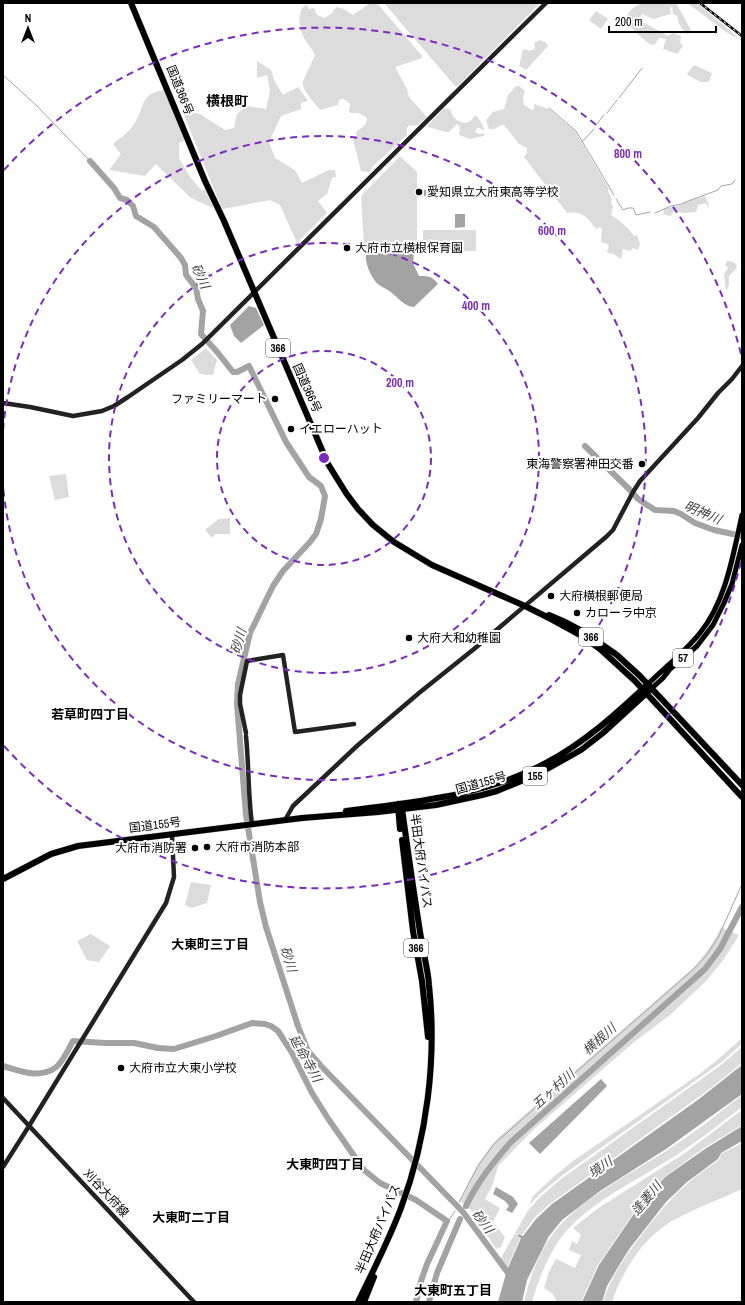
<svg xmlns="http://www.w3.org/2000/svg" width="745" height="1305" font-family="'Archivo Narrow','Noto Sans JP',sans-serif">
  <style>
    .green { fill: #dcdcdc }
    .water { fill: #a3a3a3 }
    .lines { fill: none; stroke-linecap: round; stroke-linejoin: round }
    .stream { stroke: #a3a3a3; stroke-width: 1 }
    .river { stroke: #a3a3a3; stroke-width: 6 }
    .primary-casing { stroke: #dbdbdb; stroke-width: 6 }
    .highway-casing { stroke: #dbdbdb; stroke-width: 7 }
    .secondary { stroke: #222; stroke-width: 4.5 }
    .primary { stroke: #000; stroke-width: 5 }
    .highway { stroke: #000; stroke-width: 6 }
    .rail-casing { stroke: #000; stroke-width: 2.5 }
    .rail { stroke: #fff; stroke-width: 1; stroke-dasharray: 3; stroke-linecap: butt }
    .ring { fill: none; stroke: #7b2cbf; stroke-width: 2; stroke-dasharray: 7 5 }
    .poi-dot { fill: #000; stroke: #fff; stroke-width: 1.5 }
    .labels { text-anchor: middle; stroke-width: 4; stroke-linejoin: round; paint-order: stroke }
    .shield { fill: #fff; stroke: #4c4c4c; stroke-width: 1 }
    .shield-label { font-size: 11px; font-weight: bold; fill: #000 }
    .street-label { font-size: 12px; fill: #000; stroke: #fff }
    .poi-label { font-size: 12px; fill: #000; stroke: #fff; text-anchor: start }
    .water-label { font-size: 13px; font-style: italic; fill: #444; stroke: #fff }
    .neighbourhood-label { font-size: 13px; font-weight: bold; fill: #000; stroke: #fff }
    .quarter-label { font-size: 14px; font-weight: bold; fill: #000; stroke: #fff }
    .centre { fill: #7b2cbf; stroke: #fff; stroke-width: 2 }
    .ring-label { font-size: 12px; text-anchor: middle; font-weight: bold; fill: #7b2cbf; stroke: #fff; stroke-width: 4; stroke-linejoin: round; paint-order: stroke }
  </style>
  <rect width="100%" height="100%" fill="#fff"/>
  <path class="green" d="M370 3H377L422 56V58L395 67 407 89 409 97 427 117 417 126 409 125 407 128V135L372 167 370 172 361 171 353 139 357 135 356 132C362 127 369 125 366 117L358 113H351L349 112 350 104 346 100 342 99 339 100 338 105 320 110C315 103 301 90 303 81L315 55C312 48 306 43 303 36 299 27 297 13 304 6L307 5 309 9 314 8 317 15 325 18 332 13 336 7 344 9 353 15Z
    M384 3H540L458 86H455Z
    M642 3H676L691 30V32L687 34 685 33 679 24 677 16 673 14 672 7 670 8 671 14 653 19 642 14 639 19C647 26 659 29 667 36L673 33 681 36 680 43 683 46 677 54 663 49 666 39 659 38C656 42 657 45 651 45 635 32 611 17 642 3Z
    M687 3H697L741 40 729 34Z
    M596 11 608 19 601 29 589 20Z
    M540 40 545 42 548 46 526 70 519 66 523 49C527 50 531 52 535 48L534 43Z
    M257 61 271 70 275 82 283 95 298 87 308 101 301 103V109L281 116 269 142 275 158 295 170 302 183 329 170H335L336 177 332 178 327 194 318 201 327 213 297 243 280 205 270 200 222 209 182 110 200 114 225 130 234 128 237 114 247 106 266 109 270 91 267 75 257 78Z
    M694 65 712 73 709 82H700L688 75 687 74Z
    M516 86H519L525 91 523 97 524 105 532 110 534 109V104L549 109 575 131 609 189 608 191 612 200 611 203 613 207 611 215C620 221 628 227 634 236L637 235 640 244 638 250 633 248 630 251 623 249 621 259 612 253 611 254 607 252 609 245 601 242 602 229 600 227 596 229C587 217 583 211 567 213L524 157 527 153V148L519 144 504 125C499 124 496 131 489 129L486 120 493 112 504 109 508 95Z
    M164 90 185 140 179 143V158L190 177 202 191 206 189 214 206 213 208 191 198 156 164 145 176 109 170 121 154 113 144C120 138 129 132 134 124 145 109 138 94 164 90Z
    M444 108 449 109 451 111C453 122 469 128 474 116H477L483 126 484 131 480 128H477L475 132 479 134 484 133V136L470 139 459 135 460 127 457 124 449 132H446L428 127V125Z
    M400 156 417 172V246L364 247 361 196Z
    M705 196 709 205 708 208 706 203 698 205 696 212 684 213 674 211 670 216 663 214 664 209 682 205 683 203Z
    M423 230H476V251H427V245H423Z
    M727 261 734 262 737 266 735 270 729 276V285L726 291 724 274 728 268 725 265Z
    M206 348 217 360 213 375 200 374 191 360Z
    M66 474 69 497 55 500 49 476Z
    M230 518V534H215L212 538 205 530 219 519Z
    M191 882 211 885 207 903 191 908 185 905Z
    M721 927 739 935 724 959 706 981 670 1015 633 1043 533 1130 498 1166 493 1184 485 1199 500 1208 493 1222 505 1237 501 1247 496 1249 471 1210 460 1201 478 1164 488 1150 498 1138 693 968C705 955 714 943 721 927Z
    M91 934 110 946 99 962 87 960 77 941Z
    M742 1038V1044L719 1064 560 1177 538 1196 529 1206 533 1196 552 1178 573 1161 698 1075 716 1061Z
    M742 1047V1063L711 1088 551 1203 535 1217 522 1235 517 1233 516 1236 520 1238 507 1268 501 1258 527 1212 539 1198 561 1179 721 1065Z
    M742 1095V1107C722 1122 702 1138 681 1152 646 1176 602 1195 572 1225 552 1245 540 1274 532 1302H524C529 1280 537 1257 550 1238 573 1203 630 1174 666 1151 692 1134 717 1115 742 1095Z
    M742 1110V1125L704 1148 664 1177 641 1202 598 1265 581 1302H557L553 1294 544 1288 548 1274 556 1259 575 1268 581 1255 569 1250 572 1241 577 1244 581 1235 573 1228 597 1209 685 1153Z
    M742 1143V1189C720 1199 696 1208 674 1220 645 1235 622 1271 612 1302H603C612 1272 631 1249 650 1224 662 1210 673 1196 687 1184 697 1175 708 1168 719 1160L721 1154Z"/>
  <path class="water" d="M437 185H446V190H456V196H424V190H437Z
    M455 214H465V227L455 228Z
    M368 253H414L413 263 419 276C429 276 432 276 438 284L414 307C404 307 396 295 388 290 383 287 379 286 375 281 370 274 365 263 366 255Z
    M249 306 256 308 264 325 241 343 234 336 230 325Z
    M742 1065V1094L666 1149 600 1191 562 1220 549 1236 527 1280 522 1302H498L507 1270 521 1238 517 1236 518 1234 523 1236 536 1219 552 1204 699 1099Z
    M601 1079 607 1086 540 1154 529 1143Z
    M742 1126V1141L721 1153 718 1159 687 1182 666 1202 630 1248 618 1267 607 1286 602 1302H582L599 1265 642 1202 665 1177 705 1149Z
    M496 1187 513 1197 518 1204 512 1213 506 1210 509 1206 505 1201 493 1194Z"/>
  <g class="lines">
    <path class="stream" d="M3 75 36 105 90 161
      M619 98 642 68
      M549 108 576 131 614 195
      M607 113 617 100
      M596 125 604 115
      M582 142 594 129
      M616 199 623 210 628 208H633L636 215 650 212
      M655 213 671 206 682 204 683 203 718 190 721 186 732 184 735 180
      M459 1202 478 1166 494 1144 695 968 705 957 718 938 742 884
      M447 1223 455 1211"/>
    <path class="river" d="M90 161 114 188 120 198 127 200 133 206 136 216 154 227 181 258 185 265 186 275 196 288 198 299 203 311 201 334 218 353 233 372H237L249 366 286 442 309 477 321 486 325 496 321 519 316 534 310 542 283 571 273 586 250 633 238 684 237 704 246 815 260 902 266 927 298 1026 308 1051 321 1066 463 1212 511 1277
      M585 446 631 491 638 499 655 510 674 511 681 514 695 523 714 530 742 536
      M3 1066C21 1071 38 1079 55 1068 62 1064 69 1048 73 1041L105 1043H134L158 1048 174 1049 216 1036 252 1023 265 1024 271 1026 278 1031 291 1051 312 1093 329 1120 364 1170 380 1183 416 1200 447 1221 427 1264 421 1281 416 1302
      M466 1206C477 1182 493 1162 511 1142L705 969 720 949 742 907
      M429 1302 437 1273 460 1219"/>
    <g class="primary-casing">
      <path id="primary" d="M647 685C664 668 685 652 700 633 726 601 733 555 742 515
        M651 689 663 678 670 669 697 646 713 625 724 603 732 584 742 545"/>
    </g>
    <g class="highway-casing">
      <path id="highway" d="M131 3 205 181 224 221 328 464 346 493 358 509 373 525 394 542 432 565 525 606 551 619 582 636 600 649 635 681 742 797
        M549 615 563 621 584 632 617 655 640 676 742 785
        M398 806 400 829
        M346 811C413 802 485 796 546 763 584 743 616 714 647 685
        M402 840 413 931 422 981 428 1037
        M3 879 51 854 78 846 302 818 378 812 436 805 482 795 497 791 538 774 581 750 603 733 651 689
        M358 1302C373 1271 389 1240 401 1208 427 1138 437 1059 429 985 428 969 423 953 421 938 414 895 408 852 402 809L398 804
        M364 1302 374 1277"/>
    </g>
    <path class="secondary" d="M3 403 30 407 73 416 102 411 114 406 128 397 182 360 202 344 546 3
      M246 733 240 704V695L247 661 283 655 295 732 354 724
      M246 736C249 766 248 795 252 824
      M285 820 293 806 358 745 419 693 474 649 606 537 613 530 633 492 640 481 698 418 718 393 732 379 742 366
      M3 1098 194 1302
      M3 1167 29 1126 166 903 174 877 172 835"/>
    <use href="#primary" class="primary"/>
    <use href="#highway" class="highway"/>
    <g class="rail-casing">
      <path id="rail" d="M700 3 742 36"/>
    </g>
    <use href="#rail" class="rail"/>
  </g>
  <g class="ring">
    <circle cx="324" cy="458" r="107"/>
    <circle cx="324" cy="458" r="215"/>
    <path d="M3 430A322 322 0 1 1 3 486"/>
    <path d="M741 562A430 430 0 0 1 4 746M4 170A430 430 0 0 1 741 354"/>
  </g>
  <g class="poi-dot">
    <circle cx="419" cy="192" r="4"/>
    <circle cx="347" cy="248" r="4"/>
    <circle cx="275" cy="399" r="4"/>
    <circle cx="291" cy="429" r="4"/>
    <circle cx="642" cy="464" r="4"/>
    <circle cx="551" cy="596" r="4"/>
    <circle cx="577" cy="613" r="4"/>
    <circle cx="409" cy="638" r="4"/>
    <circle cx="207" cy="847" r="4"/>
    <circle cx="195" cy="848" r="4"/>
    <circle cx="121" cy="1068" r="4"/>
  </g>
  <g class="labels">
    <g class="shield">
      <rect x="266" y="339" width="24" height="18" rx="3"/>
      <rect x="579" y="628" width="24" height="18" rx="3"/>
      <rect x="673" y="649" width="20" height="18" rx="3"/>
      <rect x="523" y="767" width="24" height="18" rx="3"/>
      <rect x="404" y="939" width="24" height="18" rx="3"/>
    </g>
    <g class="shield-label">
      <text x="278" y="352">366</text>
      <text x="591" y="641">366</text>
      <text x="683" y="662">57</text>
      <text x="535" y="780">155</text>
      <text x="416" y="952">366</text>
    </g>
    <g class="street-label">
      <text transform="translate(180 90) rotate(68)" y="4">国道366号</text>
      <text transform="translate(307 388) rotate(66)" y="4">国道366号</text>
      <text transform="translate(481 783) rotate(-16)" y="4">国道155号</text>
      <text transform="translate(155 825) rotate(-7)" y="4">国道155号</text>
      <text transform="translate(421 861) rotate(82)" y="4">半田大府パイパス</text>
      <text transform="translate(106 1193) rotate(47)" y="4">刈谷大府線</text>
      <text transform="translate(378 1229) rotate(-67)" y="4">半田大府パイパス</text>
    </g>
    <g class="poi-label">
      <text x="427" y="196">愛知県立大府東高等学校</text>
      <text x="355" y="252">大府市立横根保育園</text>
      <text x="267" y="403" text-anchor="end">ファミリーマート</text>
      <text x="299" y="433">イエローハット</text>
      <text x="634" y="468" text-anchor="end">東海警察署神田交番</text>
      <text x="559" y="600">大府横根郵便局</text>
      <text x="585" y="617">カローラ中京</text>
      <text x="417" y="642">大府大和幼稚園</text>
      <text x="215" y="851">大府市消防本部</text>
      <text x="187" y="852" text-anchor="end">大府市消防署</text>
      <text x="129" y="1072">大府市立大東小学校</text>
    </g>
    <g class="water-label">
      <text transform="translate(201 276) rotate(65)" y="5">砂川</text>
      <text transform="translate(703 512) rotate(23)" y="5">明神川</text>
      <text transform="translate(238 641) rotate(-74)" y="5">砂川</text>
      <text transform="translate(289 959) rotate(73)" y="5">砂川</text>
      <text transform="translate(599 1039) rotate(-42)" y="5">横根川</text>
      <text transform="translate(306 1058) rotate(61)" y="5">延命寺川</text>
      <text transform="translate(553 1089) rotate(-42)" y="5">五ヶ村川</text>
      <text transform="translate(600 1167) rotate(-35)" y="5">境川</text>
      <text transform="translate(646 1198) rotate(-50)" y="5">逢妻川</text>
      <text transform="translate(483 1221) rotate(53)" y="5">砂川</text>
    </g>
    <g class="neighbourhood-label">
      <text x="90" y="719">若草町四丁目</text>
      <text x="210" y="949">大東町三丁目</text>
      <text x="325" y="1169">大東町四丁目</text>
      <text x="191" y="1222">大東町二丁目</text>
      <text x="453" y="1295">大東町五丁目</text>
    </g>
    <g class="quarter-label">
      <text x="227" y="106">横根町</text>
    </g>
  </g>
  <circle cx="324" cy="458" r="6" class="centre"/>
  <g class="ring-label">
    <text x="628" y="158">800 m</text>
    <text x="552" y="235">600 m</text>
    <text x="476" y="310">400 m</text>
    <text x="400" y="387">200 m</text>
  </g>
  <rect width="745" height="1305" fill="none" stroke="#000000" stroke-width="8"/>
  <g transform="translate(28 28)" stroke="#ffffff" stroke-width="3" paint-order="stroke">
  <path d="M0-3L7 15L0 10L-7 15Z" fill="#000000"/>
  <text y="-6" font-size="11" font-weight="bold" text-anchor="middle" fill="#000000">N</text>
  </g>
  <path d="M609 26v6h107v-6" fill="none" stroke="#000000" stroke-width="2"/>
  <text x="615" y="26" font-size="12" fill="#000000" stroke="#ffffff" stroke-width="3" paint-order="stroke">200 m</text>
</svg>
